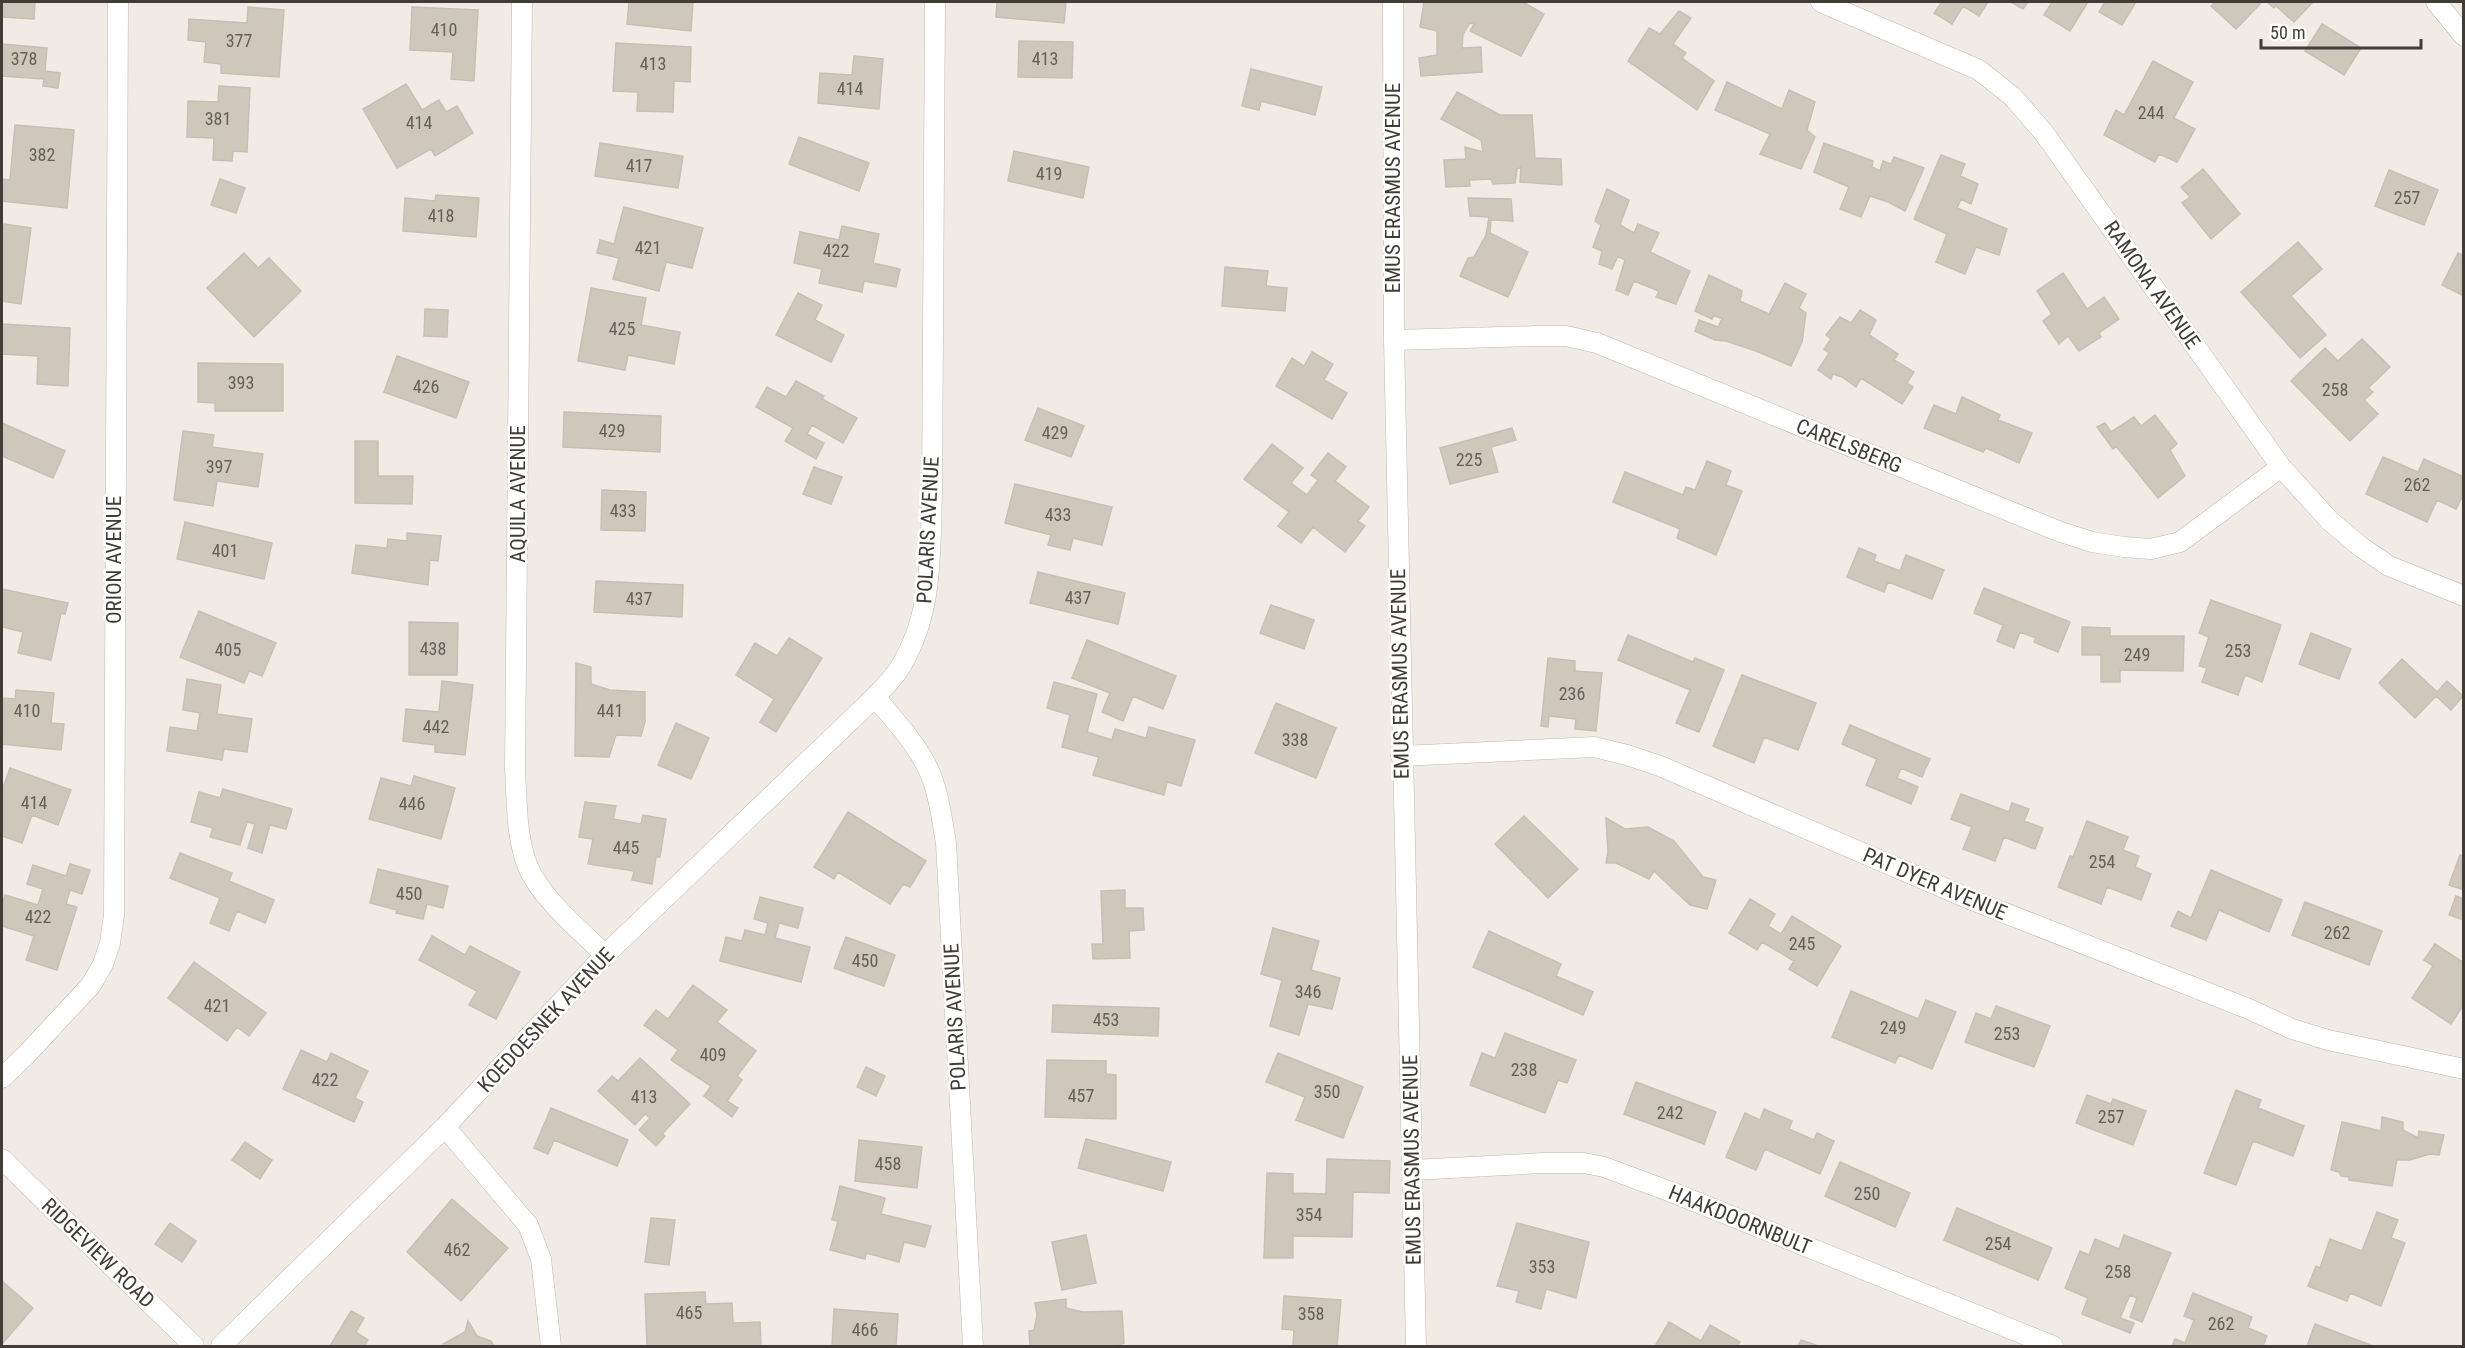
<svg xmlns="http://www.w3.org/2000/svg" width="2465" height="1348" font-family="'Roboto Condensed',sans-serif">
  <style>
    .building { fill: #d0c7bc; stroke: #cabeb1; stroke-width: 1.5 }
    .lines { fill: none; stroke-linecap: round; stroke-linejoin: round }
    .minor-casing { stroke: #bdb6ac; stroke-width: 21 }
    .minor { stroke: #fff; stroke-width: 20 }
    .labels { text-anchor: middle; stroke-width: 5; stroke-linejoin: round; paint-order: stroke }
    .number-label { font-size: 18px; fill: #665f58 }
    .street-label { font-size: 21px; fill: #423c36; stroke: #fff }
  </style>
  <rect width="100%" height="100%" fill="#f0ece5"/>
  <path class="building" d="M2 2H35L34 19 2 17Z
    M629 2H693L691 31 627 24Z
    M997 2H1066L1064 23 996 17Z
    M1424 2H1523L1544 14 1521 56 1470 31 1474 24 1470 23 1463 34 1462 48 1481 47 1482 72 1421 76 1419 58 1437 55V31L1420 27Z
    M1942 2H1988L1979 16 1963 6 1952 24 1934 13Z
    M2011 2H2028L2023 9Z
    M2052 2H2088L2070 31 2044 15Z
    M2105 2H2136L2122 25 2099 12Z
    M2216 2H2262L2236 29 2211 6Z
    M2267 2H2313L2294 22 2276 6 2274 8Z
    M248 7 284 10 279 77 221 73V64L204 62 206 42 188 40 189 19 247 23Z
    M412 7 478 10 474 81 451 79 453 52 410 50Z
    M1679 11 1691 18 1673 44 1686 53 1682 58 1714 81 1697 110 1628 61 1649 28 1660 34Z
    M2322 24 2361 48 2344 75 2305 51Z
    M1019 41 1073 42 1072 78 1018 77Z
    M616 43 691 47 690 82 674 81 673 112 637 111 638 92 613 91Z
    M2 44 47 48 45 71 60 73 58 88 43 86 44 79 2 76Z
    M854 56 883 59 879 109 818 103 820 73 852 75Z
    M2153 61 2193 82 2174 118 2195 129 2177 162 2159 154 2155 162 2104 135 2116 110 2124 115Z
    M1251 69 1322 87 1315 115 1261 101 1259 110 1242 106Z
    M1727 82 1782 109 1789 90 1815 102 1807 130 1815 137 1801 169 1760 154 1770 134 1715 110Z
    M406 84 422 110 439 100 446 112 457 106 473 133 435 156 431 149 397 168 363 109Z
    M219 86 250 88 247 152 233 151 232 161 213 160 214 138 187 137 188 101 218 102Z
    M1457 92 1500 115H1532L1535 158 1561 159 1562 185 1520 182 1521 167 1517 169 1515 183 1493 184 1491 179 1469 180 1470 186 1446 187 1444 160 1466 159 1465 147 1483 152 1481 140 1441 119Z
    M15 125 74 130 67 208 2 201V179L10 180Z
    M799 137 869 163 859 191 789 164Z
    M600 143 683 156 678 188 595 176Z
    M1824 143 1873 161 1872 167 1880 171 1883 161 1891 164 1894 157 1924 168 1905 211 1888 202 1870 196 1861 217 1840 209 1849 187 1814 172Z
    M1014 151 1089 167 1083 198 1008 181Z
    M1941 155 1965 164 1960 176 1978 184 1971 204 1961 199 1957 208 2007 229 1999 255 1976 247 1965 274 1936 262 1947 234 1914 219Z
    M2203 169 2240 214 2211 239 2182 203 2190 197 2181 187Z
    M2389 170 2438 190 2424 225 2375 206Z
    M220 179 245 188 236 213 211 205Z
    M1607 189 1629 200 1620 225 1634 233 1638 224 1659 233 1650 252 1690 271 1676 304 1656 297 1659 291 1634 281 1628 295 1616 290 1625 260 1618 256 1612 269 1599 264 1602 251 1593 247 1601 225 1595 221Z
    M436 195 479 198 476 237 403 231 405 198 435 201Z
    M1468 198 1511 199 1513 221 1491 220 1490 233 1528 252 1508 297 1460 276 1468 258 1474 257 1486 235 1489 217 1470 216Z
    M624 207 703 228 692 268 666 262 659 291 613 279 619 258 597 253 600 240 614 244Z
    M4 224 31 228 21 304 2 301V241Z
    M842 226 879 234 873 263 900 269 896 287 864 281 862 292 819 283 822 269 794 263 800 232 839 240Z
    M2298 242 2322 269 2291 296 2326 335 2300 358 2241 292Z
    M244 253 258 268 269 258 301 291 254 337 207 288Z
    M2458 253 2464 256V296L2442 285Z
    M1225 267 1268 271 1266 286 1287 288 1285 311 1222 306Z
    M2063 273 2087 309 2104 297 2119 319 2099 333 2101 337 2079 351 2068 336 2059 344 2043 321 2052 314 2037 291Z
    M1709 275 1742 291 1740 301 1769 314 1785 283 1806 294 1799 308 1806 313 1802 342 1791 366 1756 351 1726 341 1715 340 1695 331 1699 320 1718 327 1722 319 1714 315 1712 319 1695 311Z
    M591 288 646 298 641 325 680 332 674 364 628 355 625 370 578 361Z
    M798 293 822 305 815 320 844 335 831 362 776 335Z
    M425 309 448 310 447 337 424 336Z
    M1860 310 1876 320 1869 335 1898 354 1894 360 1914 372 1907 383 1913 387 1902 404 1861 378 1856 387 1842 377 1833 374 1831 379 1818 370 1829 353 1824 349 1831 339 1826 335 1840 317 1851 323Z
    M2 324 70 328 68 386 37 384 38 356 2 354Z
    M2362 339 2390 367 2368 388 2373 392 2364 400 2378 414 2350 441 2291 381 2325 348 2338 361Z
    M1312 352 1333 364 1324 380 1347 393 1332 419 1276 386 1292 358 1304 366Z
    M397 356 469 382 456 418 384 392Z
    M198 363 283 364V411H215V403L198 402Z
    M796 381 824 396 822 399 857 418 843 443 812 425 807 434 824 443 816 459 785 441 793 428 756 407 767 387 786 397Z
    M1962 397 2000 415 1998 420 2032 433 2019 463 1986 448 1983 452 1924 428 1934 405 1956 414Z
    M1038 408 1084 426 1071 457 1025 440Z
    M564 412 661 416 660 452 563 447Z
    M2155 415 2177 444 2170 450 2185 476 2158 498 2116 446 2113 449 2097 427 2105 423 2111 432 2134 417 2141 426Z
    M2 423 65 451 53 478 2 456Z
    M1512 428 1516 440 1491 447 1498 472 1450 484 1440 448Z
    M183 431 214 435 212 447 263 454 258 487 217 481 213 506 174 500Z
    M355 441H378V476H413L412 504 355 503Z
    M1272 444 1303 468 1291 483 1307 495 1318 480 1311 475 1328 453 1346 467 1335 481 1369 507 1358 521 1365 526 1345 552 1313 527 1301 543 1278 526 1289 512 1244 479Z
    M2383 457 2418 472 2424 459 2464 477V493L2456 509 2437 500 2427 522 2366 494Z
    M1707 461 1731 471 1726 485 1742 491 1716 555 1677 538 1680 529 1613 502 1625 472 1683 495 1686 487 1695 490Z
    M814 467 842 477 831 504 803 494Z
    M1015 484 1112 507 1102 545 1073 538 1070 550 1048 545 1051 535 1005 523Z
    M602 490 646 492 645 531 601 530Z
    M185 522 272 543 264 579 177 559Z
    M407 533 441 536 438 561 430 560 428 585 352 573 356 545 387 548 388 539 407 541Z
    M1859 548 1876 555 1874 561 1900 571 1906 555 1944 570 1932 599 1888 582 1884 592 1847 577Z
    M1038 572 1125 593 1118 624 1030 603Z
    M596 581 683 585 682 617 594 612Z
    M1984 588 2070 622 2058 652 2034 642 2036 638 2020 632 2014 648 1997 641 2003 625 1974 613Z
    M2 589 68 603 65 614 61 613 51 660 18 653 23 632 2 627Z
    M2211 600 2281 625 2262 682 2245 675 2238 695 2202 682 2207 668 2199 666 2209 637 2199 633Z
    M1271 605 1314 620 1304 649 1260 633Z
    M199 611 276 643 262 676 249 671 244 683 180 657Z
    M409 622 458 623 457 675H409Z
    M2082 627 2110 628V636H2184L2183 671 2120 670V682H2101V655H2082Z
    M2311 633 2351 649 2339 679 2299 664Z
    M1628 635 1693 662 1695 658 1724 670 1699 732 1676 723 1690 690 1618 660Z
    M789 638 822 658 776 732 760 722 774 699 736 675 755 643 777 656Z
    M1087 640 1176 676 1163 709 1133 696 1123 721 1102 712 1110 693 1072 678Z
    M1548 658 1575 661V671L1602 673 1596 731 1575 729 1576 719 1549 716 1548 727 1541 726Z
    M2402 659 2437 692 2447 681 2463 696 2451 710 2436 696 2415 718 2379 683Z
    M576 663 591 667V684L610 690 645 692V722L641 736 616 735 609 757 575 756Z
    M1742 675 1816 703 1798 750 1764 737 1754 763 1713 746Z
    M187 679 221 685 217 714 252 719 247 752 224 749 222 760 167 751 170 727 197 731 200 713 183 710Z
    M442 681 473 685 465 755 435 752V745L403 741 406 709 439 712Z
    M1054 682 1097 694 1087 732 1112 740 1115 729 1146 738 1149 727 1195 740 1181 786 1167 782 1164 795 1093 775 1099 757 1062 747 1070 715 1047 708Z
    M16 690 54 693 51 723 64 724 61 750 2 744V698L15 699Z
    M1276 703 1336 728 1316 778 1255 753Z
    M676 723 709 738 691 779 658 765Z
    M1850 725 1930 759 1922 777 1901 768 1897 778 1918 787 1911 804 1866 785 1877 759 1842 744Z
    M10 768 71 790 58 825 32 815 22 843 2 836V791Z
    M414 776 455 788 441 839 369 819 381 778 411 786Z
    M223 789 292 809 286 829 270 825 262 853 248 848 255 824 247 822 240 845 210 837 213 828 191 822 199 792 220 798Z
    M1961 794 2009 812 2012 803 2029 809 2024 821 2043 828 2035 849 2004 837 1995 861 1963 849 1972 827 1951 819Z
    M585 802 616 806 613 819 641 824 643 815 666 819 660 857H656L652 884 632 880 634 871 588 864 593 839 579 837Z
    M848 812 926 861 910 887 903 884 890 904 838 872 834 879 814 867Z
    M1524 816 1578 869 1548 898 1495 844Z
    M1606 818 1625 829 1648 827 1674 841 1703 877 1716 880 1707 909 1690 905 1654 871 1649 879 1616 863H1606L1608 852Z
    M2087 821 2128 837 2123 850 2139 856 2135 867 2151 874 2141 900 2107 887 2101 904 2058 887 2070 856 2073 857Z
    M180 853 232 873 229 881 274 900 265 923 237 911 229 931 210 923 220 898 170 878Z
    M2460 855 2464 856V890L2449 885Z
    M70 864 90 870 82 894 70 890 66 904 77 907 57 970 26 960 34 936 2 926V904L5 895 38 905 43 889 27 884 33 865 66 876Z
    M378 869 448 886 443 908 427 904 423 919 396 913 397 910 370 903Z
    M2211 870 2282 900 2269 932 2219 910 2206 940 2171 926 2178 911 2191 918Z
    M1125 890V908H1143L1144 930 1129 931 1130 958 1093 959 1092 944H1103L1101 891Z
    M2456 896 2464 899V920L2449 915Z
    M760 897 803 908 798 928 779 923 775 938 810 947 801 982 720 961 726 937 742 941 745 930 765 935 768 923 754 919Z
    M1750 899 1775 914 1768 926 1781 934 1792 916 1841 946 1817 986 1789 969 1794 961 1762 942 1757 950 1729 933Z
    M2305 902 2382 931 2369 965 2292 935Z
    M1273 928 1319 941 1311 970 1340 978 1332 1009 1308 1004 1299 1035 1270 1026 1282 980 1261 974Z
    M1489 931 1561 964 1556 976 1593 992 1583 1015 1473 967Z
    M432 936 465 955 470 946 520 972 496 1019 469 1005 477 991 419 960Z
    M846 937 895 955 884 986 834 968Z
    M2435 944 2464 963V1004L2451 1024 2412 998 2433 966 2424 960Z
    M194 962 266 1013 249 1036 237 1027 227 1041 168 998Z
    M693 985 727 1010 717 1022 756 1051 737 1076 742 1080 727 1101 738 1108 732 1117 704 1096 711 1086 671 1060 678 1050 644 1025 656 1010 668 1019Z
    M1851 991 1918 1019 1926 1000 1956 1012 1932 1069 1899 1055 1895 1063 1832 1037Z
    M1053 1005 1159 1008 1158 1036 1052 1032Z
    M1996 1006 2050 1026 2034 1067 1965 1042 1976 1013 1991 1019Z
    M1505 1033 1576 1060 1567 1083 1558 1080 1545 1113 1470 1085 1482 1053 1495 1058Z
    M301 1050 327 1062 331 1053 368 1071 355 1098 363 1102 354 1122 283 1089Z
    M1278 1053 1363 1087 1343 1138 1296 1120 1305 1097 1266 1082Z
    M640 1058 690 1104 662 1134 665 1136 656 1146 639 1130 650 1118 645 1114 635 1125 598 1091 612 1076 618 1081Z
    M1047 1060 1106 1061V1074L1116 1075V1119L1045 1117Z
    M866 1067 885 1076 876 1096 857 1087Z
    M1636 1082 1716 1112 1704 1144 1624 1114Z
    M2236 1090 2261 1100 2258 1108 2304 1126 2293 1156 2253 1141 2236 1185 2204 1173Z
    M2087 1095 2111 1104 2113 1099 2146 1111 2133 1145 2076 1123Z
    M551 1108 628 1140 617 1166 554 1140 548 1154 534 1148Z
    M1764 1109 1792 1121 1789 1129 1814 1140 1817 1133 1834 1141 1820 1174 1765 1149 1756 1170 1726 1157 1745 1113 1760 1120Z
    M2382 1117 2403 1122V1130L2418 1138 2419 1131 2444 1135 2439 1155 2430 1154 2410 1160H2397L2392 1186 2349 1180V1177L2341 1176 2339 1172 2331 1170 2342 1122 2381 1131Z
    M1086 1139 1171 1162 1163 1191 1078 1168Z
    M859 1140 922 1147 917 1188 855 1181Z
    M245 1142 272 1160 260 1179 232 1160Z
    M1327 1159 1390 1161 1389 1193 1353 1192 1352 1237 1293 1236V1258H1264L1267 1173 1293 1174V1193L1326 1194Z
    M1840 1162 1910 1193 1895 1227 1825 1196Z
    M840 1186 885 1198 881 1214 931 1226 925 1247 904 1242 899 1262 866 1253 865 1259 830 1250 838 1221 832 1220Z
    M452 1199 508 1248 461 1301 407 1252Z
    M1957 1208 2052 1248 2038 1280 1944 1240Z
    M2377 1212 2398 1220 2391 1238 2405 1243 2381 1306 2350 1293 2347 1301 2308 1286 2316 1266 2320 1268 2330 1239 2362 1251Z
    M651 1218 675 1220 669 1265 645 1262Z
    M170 1223 196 1241 182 1262 155 1244Z
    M1517 1223 1589 1242 1576 1298 1546 1289 1541 1309 1516 1302 1519 1291 1497 1286Z
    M1086 1235 1096 1283 1062 1290 1052 1242Z
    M2124 1235 2171 1253 2142 1322 2130 1317 2137 1298 2130 1295 2120 1318 2134 1323 2130 1333 2082 1314 2088 1298 2065 1288 2080 1251 2089 1255 2095 1239 2119 1249Z
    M2 1281 33 1308 3 1343 2 1342Z
    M705 1292 706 1304 732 1303 733 1323 760 1322 761 1346H647L645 1294Z
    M2193 1293 2252 1317 2248 1328 2267 1336 2263 1346H2265H2172L2175 1339 2185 1343 2194 1320 2184 1316Z
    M1284 1296 1341 1300 1337 1346H1293L1294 1330 1282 1329Z
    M1066 1299V1308L1083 1312 1122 1311 1124 1343 1117 1346H1030L1029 1331 1034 1330 1037 1315 1035 1303Z
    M834 1309 898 1314 896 1346H832Z
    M351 1311 364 1318 356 1332 368 1340 364 1346H330Z
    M468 1321 477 1336 491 1341 494 1346H444L443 1344 465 1332Z
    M1669 1322 1701 1341 1710 1325 1740 1342 1737 1346H1655Z
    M2315 1324 2373 1346H2307Z
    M1801 1340 1819 1346H1798Z"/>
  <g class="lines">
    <g class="minor-casing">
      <path id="minor" d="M522 2 515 770C517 802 516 837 528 867 541 898 581 931 605 955
        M1393 2 1394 340 1416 1346
        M1821 2 1979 70 2013 97 2044 133 2281 467 2330 521 2361 547 2389 566 2464 596
        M2436 2 2464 36
        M1394 340 1538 336H1566L1597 343 2058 531 2092 542 2124 547 2151 549 2180 542 2281 467
        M875 697C895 721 921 748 932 778 940 799 942 821 946 843L973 1346
        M1401 756 1594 747 1627 755 1660 766 1972 900 2249 1009 2292 1029 2328 1040 2464 1069
        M2 1078 25 1056 91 985 103 964 110 943 114 915 118 2
        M445 1127 528 1225 541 1259 551 1346
        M2 1159 194 1346
        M1413 1170 1543 1163H1584L1604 1167 1674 1193 2053 1346
        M221 1346 445 1127 605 955 875 697C883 688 893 679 899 669 933 615 930 556 932 495L935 2"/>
    </g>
    <use href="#minor" class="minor"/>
  </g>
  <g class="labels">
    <g class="number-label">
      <text x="444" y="36">410</text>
      <text x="239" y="47">377</text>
      <text x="24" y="65">378</text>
      <text x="1045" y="65">413</text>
      <text x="653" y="70">413</text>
      <text x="850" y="95">414</text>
      <text x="2151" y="119">244</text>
      <text x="218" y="125">381</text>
      <text x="419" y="129">414</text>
      <text x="42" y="161">382</text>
      <text x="639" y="172">417</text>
      <text x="1049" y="180">419</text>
      <text x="2407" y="204">257</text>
      <text x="441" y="222">418</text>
      <text x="648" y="254">421</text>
      <text x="836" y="257">422</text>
      <text x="622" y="335">425</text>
      <text x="241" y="389">393</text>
      <text x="426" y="393">426</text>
      <text x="2335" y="396">258</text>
      <text x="612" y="437">429</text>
      <text x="1055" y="439">429</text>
      <text x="1469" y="466">225</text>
      <text x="219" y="473">397</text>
      <text x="2417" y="491">262</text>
      <text x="623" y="517">433</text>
      <text x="1058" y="521">433</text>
      <text x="225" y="557">401</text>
      <text x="1078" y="604">437</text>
      <text x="639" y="605">437</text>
      <text x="433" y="655">438</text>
      <text x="228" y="656">405</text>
      <text x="2238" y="657">253</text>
      <text x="2137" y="661">249</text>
      <text x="1572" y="700">236</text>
      <text x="27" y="717">410</text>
      <text x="610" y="717">441</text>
      <text x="436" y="733">442</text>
      <text x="1295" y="746">338</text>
      <text x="34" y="809">414</text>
      <text x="412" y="810">446</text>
      <text x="626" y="854">445</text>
      <text x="2102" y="868">254</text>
      <text x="409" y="900">450</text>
      <text x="38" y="923">422</text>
      <text x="2337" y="939">262</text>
      <text x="1802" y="950">245</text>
      <text x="865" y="967">450</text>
      <text x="1308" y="998">346</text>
      <text x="217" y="1012">421</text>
      <text x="1106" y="1026">453</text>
      <text x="1893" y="1034">249</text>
      <text x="2007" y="1040">253</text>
      <text x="713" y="1061">409</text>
      <text x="1524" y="1076">238</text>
      <text x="325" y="1086">422</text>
      <text x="1327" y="1098">350</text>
      <text x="1081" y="1102">457</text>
      <text x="644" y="1103">413</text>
      <text x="1670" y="1119">242</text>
      <text x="2111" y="1123">257</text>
      <text x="888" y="1170">458</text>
      <text x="1867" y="1200">250</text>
      <text x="1309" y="1221">354</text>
      <text x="1998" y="1250">254</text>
      <text x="457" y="1256">462</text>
      <text x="1542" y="1273">353</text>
      <text x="2118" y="1278">258</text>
      <text x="689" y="1319">465</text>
      <text x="1311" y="1320">358</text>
      <text x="2221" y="1330">262</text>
      <text x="865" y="1336">466</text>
    </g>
    <g class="street-label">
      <text transform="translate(1393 188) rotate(-90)" y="7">EMUS ERASMUS AVENUE</text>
      <text transform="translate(2152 285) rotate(55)" y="7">RAMONA AVENUE</text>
      <text transform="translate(1849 446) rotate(22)" y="7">CARELSBERG</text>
      <text transform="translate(518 494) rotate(-90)" y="7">AQUILA AVENUE</text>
      <text transform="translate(928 530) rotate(-87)" y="7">POLARIS AVENUE</text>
      <text transform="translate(114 560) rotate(-90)" y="7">ORION AVENUE</text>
      <text transform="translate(1400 674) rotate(-91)" y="7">EMUS ERASMUS AVENUE</text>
      <text transform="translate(1935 884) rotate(23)" y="7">PAT DYER AVENUE</text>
      <text transform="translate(955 1017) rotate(-93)" y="7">POLARIS AVENUE</text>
      <text transform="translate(546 1020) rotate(-47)" y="7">KOEDOESNEK AVENUE</text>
      <text transform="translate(1412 1160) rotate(-91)" y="7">EMUS ERASMUS AVENUE</text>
      <text transform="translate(1740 1220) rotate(22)" y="7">HAAKDOORNBULT</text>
      <text transform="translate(98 1253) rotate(44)" y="7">RIDGEVIEW ROAD</text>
    </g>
  </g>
  <rect width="2465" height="1348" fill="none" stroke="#423c36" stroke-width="6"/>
  <path d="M2261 39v9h160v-9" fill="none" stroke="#423c36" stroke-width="3"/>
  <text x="2270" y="39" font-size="18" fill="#423c36" stroke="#ffffff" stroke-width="4.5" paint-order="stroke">50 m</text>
</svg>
